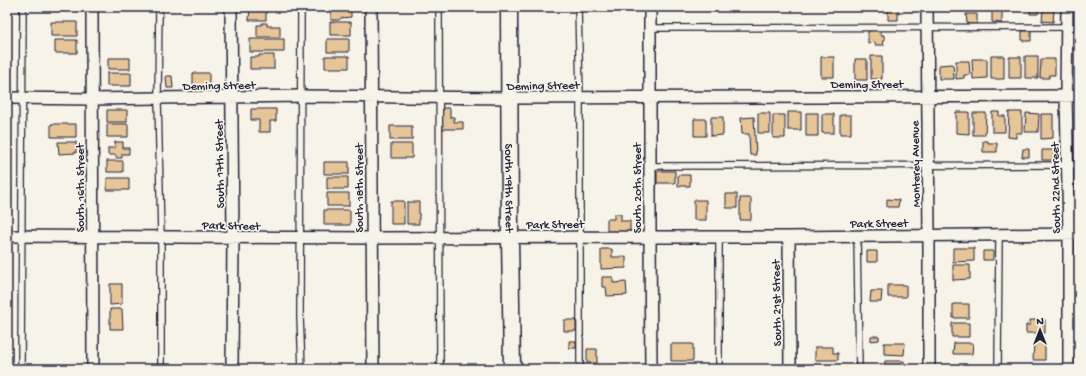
<svg xmlns="http://www.w3.org/2000/svg" width="1086" height="376" font-family="'Gochi Hand',sans-serif">
  <style>
    .building { fill: #e6c698; stroke: #22223b }
    .lines { fill: none; stroke-linecap: round; stroke-linejoin: round }
    .lane-casing { stroke: #22223b; stroke-width: 8 }
    .street-casing { stroke: #22223b; stroke-width: 14 }
    .secondary-casing { stroke: #22223b; stroke-width: 19 }
    .lane { stroke: #f7f3e8; stroke-width: 5.5 }
    .street { stroke: #f7f3e8; stroke-width: 11 }
    .secondary { stroke: #f7f3e8; stroke-width: 16 }
    .labels { text-anchor: middle; stroke-width: 3.5; stroke-linejoin: round; paint-order: stroke }
    .street-label { font-size: 12px; fill: #22223b; stroke: #f7f3e8 }
  </style>
  <rect width="100%" height="100%" fill="#f7f3e8"/>
  <filter id="ink" filterUnits="userSpaceOnUse"><feTurbulence type="fractalNoise" baseFrequency=".025" numOctaves="2"/><feDisplacementMap in="SourceGraphic" scale="8" xChannelSelector="R" yChannelSelector="G"/><feConvolveMatrix kernelMatrix="1 2 1 2 8 2 1 2 1" color-interpolation-filters="sRGB"/></filter>
  <g filter="url(#ink)">
    <path class="building" d="M250 7H266V20H249Z
      M331 7H351V17L341 18 339 20H331Z
      M888 7H898V20H888Z
      M992 7H1002V23L992 22Z
      M1030 7H1039L1038 14H1030Z
      M1043 10H1054L1053 22 1042 21Z
      M966 14H977V24H967Z
      M51 22H77V36H51Z
      M330 22H351V35H330Z
      M262 23H267V26H280V37H257V25H262Z
      M881 30V35H884V38H885V40H883L884 45H875V42L868 43V31Z
      M1022 31H1031V41H1022Z
      M250 39H284V52H250Z
      M327 39H349V52H327Z
      M55 40H77V53H55Z
      M259 55H274V69H250V57H259Z
      M325 56H349V68H325Z
      M871 56H882V79H871Z
      M991 56H1004V79H991Z
      M1025 56H1038V78H1025Z
      M821 57H834V77H821Z
      M1009 57H1021V78H1009Z
      M108 58H130V69H108Z
      M855 59H867V80H855Z
      M972 59H987V78L973 79Z
      M1041 59H1055V75H1049V78H1040Z
      M956 61H969L970 75H964V78L956 79Z
      M953 64 954 79H939V65Z
      M107 73H131V86H107Z
      M193 73H209V87H193Z
      M166 76H172L173 88H167Z
      M442 108H450V117H454V122H463V129H442Z
      M251 109H276V121H270V132H259V120H251Z
      M107 110H127V122H107Z
      M788 112H801V130H788Z
      M956 112H969V134L956 133Z
      M992 112H999V116H1005V132H992Z
      M1009 112H1022V133H1016V138L1008 137Z
      M758 113H770V133H758Z
      M806 113H818V136H806Z
      M973 113H986L985 135H973Z
      M1026 113 1039 114 1038 132H1025Z
      M822 114H834V133H822Z
      M1041 114H1053V138L1041 139Z
      M773 115H785V138H773Z
      M840 115H851V134H840Z
      M711 117H723V135L711 136Z
      M754 117 756 155H750L749 134H742L741 118Z
      M694 119H706V136H694Z
      M51 124H76V137H51Z
      M107 124H128V137H107Z
      M390 126H412V140H390Z
      M983 141H988V143H997V152H983Z
      M58 142H76V153L59 154Z
      M115 142H123V148H129V154H122V158H116V155H108V148H115Z
      M391 144H412V158H391Z
      M1023 149H1029V157H1022Z
      M1042 150H1054L1053 160H1042Z
      M107 161H123V172H107Z
      M324 162H349V174H324Z
      M657 171H675V183H657Z
      M678 175H690V186H678Z
      M327 177H348V189H327Z
      M107 178H129V190H107Z
      M327 193H349V206H327Z
      M726 194H737V208H726Z
      M740 198H751V220H740Z
      M887 199 899 200 898 207H887Z
      M694 200H706V220H694Z
      M391 201H404V224H391Z
      M407 202H419V224H407Z
      M324 210H350V225H324Z
      M614 214H621V221H630V232H607V219H614Z
      M953 248H974V261L953 262Z
      M601 249H612V257H626V268L601 269Z
      M867 251H877V262H867Z
      M983 251H993V260H983Z
      M953 265H970V279L953 280Z
      M602 277H613V283L626 282 627 295 607 296 606 287H602Z
      M110 284H122V304L110 305Z
      M888 285H906V297H888Z
      M871 291H882L881 302H870Z
      M953 304H969V318H953Z
      M110 309H122L123 329H110Z
      M564 320H576V331H564Z
      M1030 320H1045V333H1026V325H1030Z
      M952 323H969V337H952Z
      M871 336H879V340L871 341Z
      M569 341H576V348H569Z
      M1034 342H1045V360H1033Z
      M884 343H905L904 355 884 354Z
      M954 343H973L972 354H953Z
      M671 344H693V361H671Z
      M815 347H833V353H838V360H815Z
      M587 349H597V363H587Z
      M885 361H904V369H884Z"/>
    <g class="lines">
      <g class="lane-casing">
        <path id="lane" d="M159 7 158 99 161 237V369
          M301 7 300 317 302 369
          M439 7 440 369
          M578 7 580 98V369
          M650 28 1079 27
          M650 166 1079 165
          M857 236 859 369
          M719 237V369
          M21 369 23 7
          M998 369 999 235"/>
      </g>
      <g class="street-casing">
        <path id="street" d="M92 7 93 369
          M231 7 233 238 232 369
          M371 7 373 369
          M650 7V237L651 369
          M927 7 929 236V369
          M1067 7 1066 96 1069 234V369
          M7 98 92 99 301 96 510 98 1079 96
          M7 236 372 238 650 237H789L1079 234
          M789 237 790 369"/>
      </g>
      <g class="secondary-casing">
        <g id="secondary">
          <path id="s1" d="M509 7 510 237 512 369"/>
        </g>
      </g>
      <use href="#lane" class="lane"/>
      <use href="#street" class="street"/>
      <use href="#secondary" class="secondary"/>
    </g>
  </g>
  <g class="labels">
    <g class="street-label">
      <text x="867" y="88">Deming Street</text>
      <text transform="translate(219 85) rotate(-1)" y="4">Deming Street</text>
      <text transform="translate(543 85) rotate(-1)" y="4">Deming Street</text>
      <text transform="translate(219 164) rotate(-91)" y="4">South 17th Street</text>
      <text transform="translate(915 164) rotate(-91)" y="4">Monterey Avenue</text>
      <text transform="translate(80 188) rotate(-90)" y="4">South 16th Street</text>
      <text transform="translate(359 188) rotate(-90)" y="4">South 18th Street</text>
      <text dy="4" stroke="none"><textPath href="#s1" startOffset="181">South 19th Street</textPath></text>
      <text transform="translate(637 188) rotate(-90)" y="4">South 20th Street</text>
      <text transform="translate(1055 188) rotate(-91)" y="4">South 22nd Street</text>
      <text x="879" y="227">Park Street</text>
      <text x="555" y="228">Park Street</text>
      <text transform="translate(231 225) rotate(1)" y="4">Park Street</text>
      <text transform="translate(776 303) rotate(-91)" y="4">South 21st Street</text>
    </g>
  </g>
  <rect width="1086" height="376" fill="none" stroke="#f7f3e8" stroke-width="24"/>
  <rect x="12" y="12" width="1062" height="352" fill="none" stroke="#22223b" stroke-width="1.5" filter="url(#ink)"/>
  <g transform="translate(1040 330)" stroke="#f7f3e8" stroke-width="3" paint-order="stroke">
  <path d="M0-3L7 15L0 10L-7 15Z" fill="#22223b"/>
  <text y="-6" font-size="11" font-weight="bold" text-anchor="middle" fill="#22223b">N</text>
  </g>
</svg>
